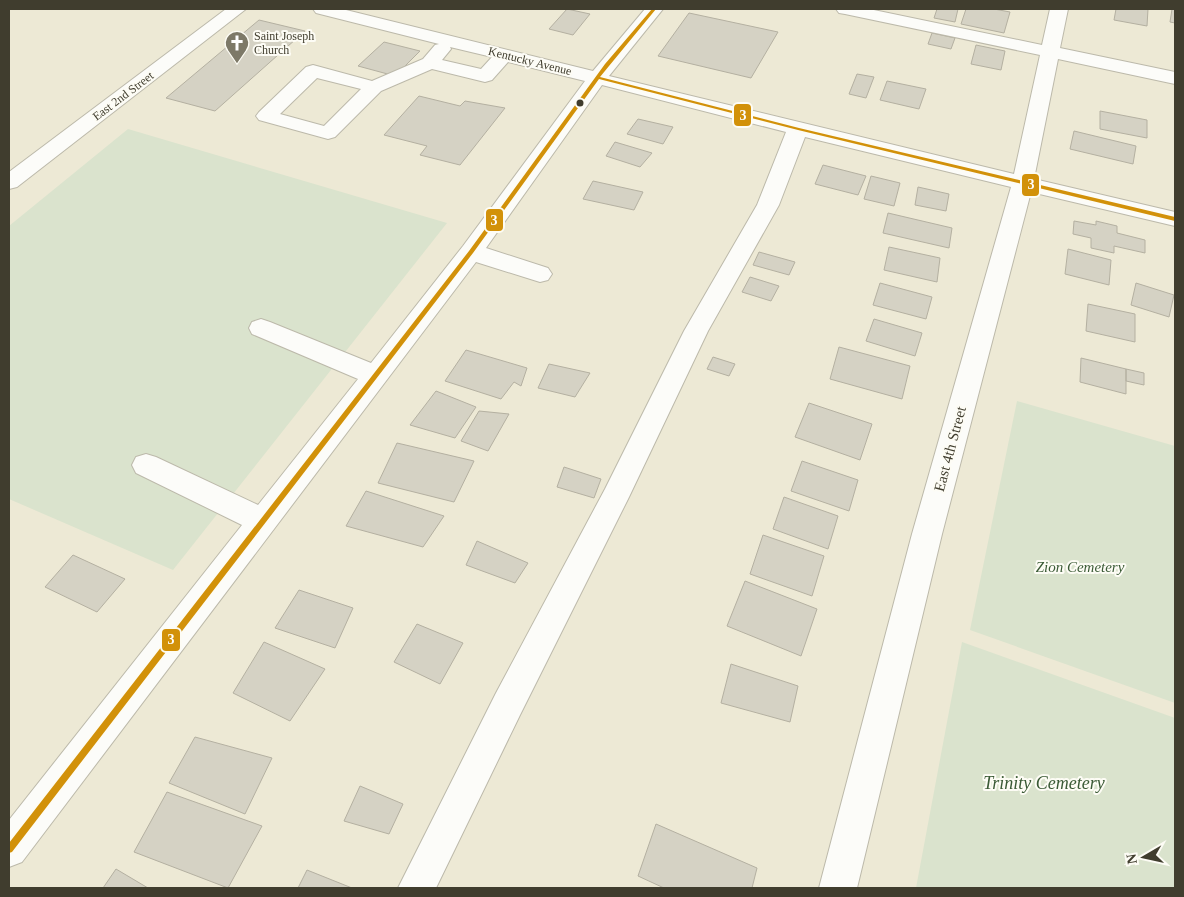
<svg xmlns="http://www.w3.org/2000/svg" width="1184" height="897" font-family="Georgia,serif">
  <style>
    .green { fill: #dae3cd }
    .building { fill: #d5d2c4; stroke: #b4b0a1 }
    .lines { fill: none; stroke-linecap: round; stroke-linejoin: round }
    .minor-casing { stroke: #bcb9aa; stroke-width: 2 }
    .minor { fill: #fcfcf9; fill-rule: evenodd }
    .bus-1-casing { stroke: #fdfcf5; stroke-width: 4 }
    .bus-1 { fill: #d29109; fill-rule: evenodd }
    .bus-dot { fill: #403d2e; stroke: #fdfcf5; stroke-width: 2 }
    .labels { text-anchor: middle; stroke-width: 4; stroke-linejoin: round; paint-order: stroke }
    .far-poi-label { font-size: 12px; fill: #403d2e; stroke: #fdfcf5; text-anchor: start }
    .far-street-label { font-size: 12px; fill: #403d2e; stroke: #fdfcf5 }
    .street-label { font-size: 15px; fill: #403d2e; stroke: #fdfcf5 }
    .park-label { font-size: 15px; font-style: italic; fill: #3a5a35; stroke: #fdfcf5 }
    .near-park-label { font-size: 18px; font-style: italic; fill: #3a5a35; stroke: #fdfcf5 }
    .line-badge { stroke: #fdfcf5; stroke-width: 2 }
    .badge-label { font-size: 14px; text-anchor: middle; font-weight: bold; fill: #fff }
  </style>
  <rect width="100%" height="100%" fill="#ede9d5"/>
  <path class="green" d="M128 129 447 223 173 570 9 499V226Z
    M1017 401 1175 446V703L970 630Z
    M962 642 1175 718V888H916Z"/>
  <path class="building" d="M567 9 590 14 573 35 549 29Z
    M937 9H958L955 22 934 18Z
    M966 9H994L1010 12 1004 33 961 24Z
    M1116 9H1148L1147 26 1114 20Z
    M1172 9H1175V23L1170 22Z
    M689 13 778 32 751 78 658 56Z
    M259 20 305 31 215 111 166 98Z
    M932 33 955 38 951 49 928 44Z
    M384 42 420 51 395 76 358 66Z
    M976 45 1005 51 1001 70 971 64Z
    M857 74 874 77 866 98 849 94Z
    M887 81 926 89 919 109 880 100Z
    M419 96 460 106 465 101 505 108 460 165 420 155 427 146 384 135Z
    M1100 111 1147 120V138L1100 129Z
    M638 119 673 127 663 144 627 134Z
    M1074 131 1136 146 1133 164 1070 149Z
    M615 142 652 153 640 167 606 156Z
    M823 165 866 176 858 195 815 184Z
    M871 176 900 183 894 206 864 199Z
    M593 181 643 192 634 210 583 199Z
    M918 187 949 194 946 211 915 205Z
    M888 213 952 228 949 248 883 233Z
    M1074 221 1096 225V221L1117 226V233L1145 240V253L1114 246V253L1091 248V238L1073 234Z
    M889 247 940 258 937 282 884 270Z
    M1068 249 1111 260 1109 285 1065 274Z
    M759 252 795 262 789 275 753 265Z
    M750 277 779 286 771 301 742 292Z
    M880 283 932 297 926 319 873 305Z
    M1136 283 1174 295 1169 317 1131 305Z
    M1088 304 1135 314V342L1086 331Z
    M874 319 922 333 915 356 866 341Z
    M839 347 910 366 902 399 830 379Z
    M466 350 527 368 521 386 514 382 501 399 445 381Z
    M713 357 735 364 729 376 707 369Z
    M1081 358 1126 369V394L1080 382Z
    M549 364 590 373 575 397 538 388Z
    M1126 369 1144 373V385L1126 381Z
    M436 391 476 407 455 438 410 425Z
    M809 403 872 424 860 460 795 437Z
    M479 411 509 414 488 451 461 441Z
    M397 443 474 461 454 502 378 483Z
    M802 461 858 480 849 511 791 491Z
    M564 467 601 479 594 498 557 487Z
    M366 491 444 516 423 547 346 526Z
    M784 497 838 516 828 549 773 529Z
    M763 535 824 556 812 596 750 574Z
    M477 541 528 563 515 583 466 565Z
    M73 555 125 579 97 612 45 587Z
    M745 581 817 609 801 656 727 626Z
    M299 590 353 608 335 648 275 628Z
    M417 624 463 643 440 684 394 662Z
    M264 642 325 669 290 721 233 693Z
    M731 664 798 686 790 722 721 703Z
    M195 737 272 758 245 814 169 783Z
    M360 786 403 804 389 834 344 821Z
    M167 792 262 826 228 888 134 852Z
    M656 824 757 868 752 888H664L638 876Z
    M116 869 148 888H103Z
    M307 870 352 888H298Z"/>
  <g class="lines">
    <g class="minor-casing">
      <path id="minor" d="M226 9H246L17 187 9 189V172Z
        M313 9H342L593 71 645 9H663L609 76 1014 174 1040 55 845 14 839 13 836 9H869L1042 45 1050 9H1068L1060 48 1175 72V84L1058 59 1034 179 1175 212V226L1031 192 942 534 857 888H819L912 534 1011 187 805 137 779 205 708 331 629 497 520 715 436 888H398L496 693 605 489 684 331 757 205 786 132 602 85 486 248 548 268 552 274 548 280 540 282 476 262 22 862 9 867V820L242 525 136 473 132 465 136 457 146 454 156 457 258 505 358 379 252 334 249 328 252 322 261 319 270 322 371 363 463 246 585 81 508 62 492 80 485 82 432 69 381 91 335 137 328 139 259 120 256 116 259 112 306 67 313 65 372 81 423 59 435 45 439 44 316 13ZM450 47 492 57 481 69 442 60 451 49ZM317 78 361 89 324 126 280 114Z"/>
    </g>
    <use href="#minor" class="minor"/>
    <g class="bus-1-casing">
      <path id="bus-1" d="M652 9H656L609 66 600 77 799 128 1175 217V221L798 130 599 79 473 253 12 852 9 853V843L469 251 605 64Z"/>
    </g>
    <use href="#bus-1" class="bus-1"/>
  </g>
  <defs>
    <g id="church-pin" transform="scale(1.25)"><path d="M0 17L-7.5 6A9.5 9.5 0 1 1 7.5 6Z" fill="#7d7968" stroke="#fdfcf5"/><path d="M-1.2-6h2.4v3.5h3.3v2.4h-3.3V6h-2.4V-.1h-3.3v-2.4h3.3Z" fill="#fff"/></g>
  </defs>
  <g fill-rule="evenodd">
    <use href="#church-pin" x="237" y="43"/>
  </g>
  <circle class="bus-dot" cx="580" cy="103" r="4.5"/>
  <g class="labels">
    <g class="far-poi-label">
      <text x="254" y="40">Saint Joseph<tspan x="254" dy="14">Church</tspan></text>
    </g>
    <g class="far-street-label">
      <text transform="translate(530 61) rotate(14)" y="4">Kentucky Avenue</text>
      <text transform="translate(123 96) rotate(-37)" y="4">East 2nd Street</text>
    </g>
    <g class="street-label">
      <text transform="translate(950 449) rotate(-75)" y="5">East 4th Street</text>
    </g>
    <g class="park-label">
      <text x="1080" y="572">Zion Cemetery</text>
    </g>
    <g class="near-park-label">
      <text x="1044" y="789">Trinity Cemetery</text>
    </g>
  </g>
  <g class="line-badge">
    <rect x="733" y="103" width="19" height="24" rx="5" fill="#d29109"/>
    <rect x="1021" y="173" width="19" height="24" rx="5" fill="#d29109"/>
    <rect x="485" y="208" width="19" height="24" rx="5" fill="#d29109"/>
    <rect x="161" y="628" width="20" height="24" rx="5" fill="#d29109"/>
  </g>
  <g class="badge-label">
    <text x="743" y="120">3</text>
    <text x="1031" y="189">3</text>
    <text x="494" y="225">3</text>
    <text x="171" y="644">3</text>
  </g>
  <rect width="1184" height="897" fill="none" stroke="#403d2e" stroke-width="20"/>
  <g transform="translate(1144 857) rotate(261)" stroke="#fdfcf5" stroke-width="4" paint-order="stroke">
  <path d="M0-4L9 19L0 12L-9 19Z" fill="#403d2e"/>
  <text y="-8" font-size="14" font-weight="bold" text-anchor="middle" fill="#403d2e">N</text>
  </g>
</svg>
